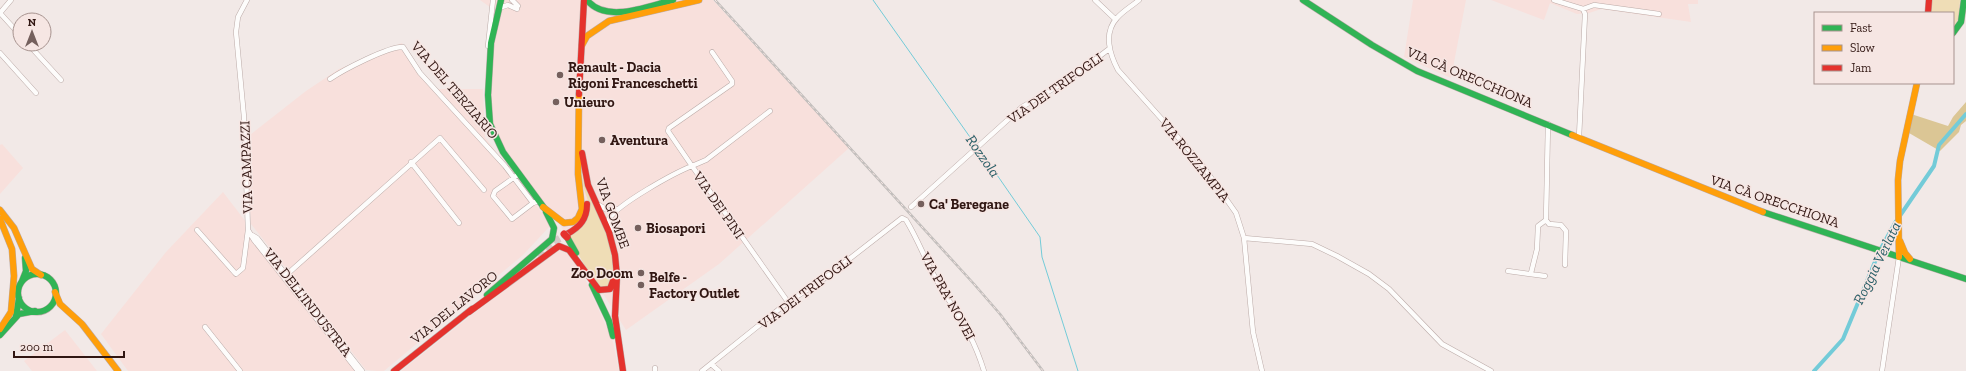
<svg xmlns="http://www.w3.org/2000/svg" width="1966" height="371" font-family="'Zilla Slab',serif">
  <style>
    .built { fill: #f8e0dc }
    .green { fill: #efddb6 }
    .forest { fill: #dbc695 }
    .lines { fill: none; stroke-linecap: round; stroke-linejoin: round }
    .stream { stroke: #73cbd8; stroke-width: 1 }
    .canal { stroke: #73cbd8; stroke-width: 4 }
    .primary-tunnel { stroke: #d5c9c7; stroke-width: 7; stroke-dasharray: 7 3.5; stroke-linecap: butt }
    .street-casing { stroke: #bbaaa7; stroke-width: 5.5 }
    .fast-casing { stroke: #bbaaa7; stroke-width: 7 }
    .slow-casing { stroke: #bbaaa7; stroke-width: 7 }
    .jam-casing { stroke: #bbaaa7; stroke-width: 7 }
    .street { stroke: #fdfcfb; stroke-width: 4.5 }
    .fast { stroke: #30b455; stroke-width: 6 }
    .slow { stroke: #ff9f0a; stroke-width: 6 }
    .jam { stroke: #e5322d; stroke-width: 6 }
    .rail-casing { stroke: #c2bebc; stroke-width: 2.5 }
    .rail { stroke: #f6e6e3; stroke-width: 1; stroke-dasharray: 3; stroke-linecap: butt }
    .jam-bridge-casing { stroke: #bbaaa7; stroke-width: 8; stroke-linecap: butt }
    .jam-bridge { stroke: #e5322d; stroke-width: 7 }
    .poi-dot { fill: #75605d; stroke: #f6e6e3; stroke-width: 1.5 }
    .labels { text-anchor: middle; stroke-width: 3; stroke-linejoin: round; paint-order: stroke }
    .poi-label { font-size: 14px; font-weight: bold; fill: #311612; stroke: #f6e6e3; text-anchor: start }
    .street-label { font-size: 14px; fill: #311612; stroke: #f6e6e3 }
    .water-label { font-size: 15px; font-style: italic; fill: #2b6069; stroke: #f6e6e3 }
  </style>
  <rect width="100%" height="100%" fill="#f2e9e7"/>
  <path class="built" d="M480 0H713L849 148 719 264 626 330 558 222 490 129 494 10Z
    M1413 0H1466L1451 78 1404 57Z
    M1491 0H1698V4H1688L1691 22 1601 9 1589 13 1577 14 1550 3 1544 20Z
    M402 43 434 89H483L485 137 551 225 523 255 384 371H377L366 370 251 224 246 138 306 91 339 69Z
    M2 144 23 168 0 194V145Z
    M223 192 246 222 253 241 356 371H128L101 334 166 252Z
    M559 249 565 251 575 262 585 279 613 342 619 371H401L530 269Z
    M65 330 97 371H32L24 361Z"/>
  <path class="green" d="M1929 0H1960L1959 17 1953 29V13H1928Z
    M580 158C581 166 582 175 584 183 597 216 621 249 610 286L602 289 585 266 568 236 578 230 588 201 579 174Z"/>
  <path class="forest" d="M1966 102V121L1961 125 1959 132 1940 151 1909 133 1911 114 1948 126 1953 117Z"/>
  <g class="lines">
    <path class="stream" d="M873 0 977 147
      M979 149 1040 237 1042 257 1078 371"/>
    <path class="canal" d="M1814 371 1843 339 1879 252 1895 223 1934 166 1939 145 1966 114"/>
    <path class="primary-tunnel" d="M538 256 557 240 567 234"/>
    <g class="street-casing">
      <path id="street" d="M512 0 518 6
        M1095 0 1115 19
        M1139 0C1132 6 1123 11 1117 18 1103 33 1110 55 1118 70L1200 162 1236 213 1244 238 1253 332 1262 371
        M1554 0 1583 9 1585 14 1579 137
        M499 8 508 5 517 9
        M1583 9 1594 5 1659 14
        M0 13 20 35
        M0 13 11 0
        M28 44 61 80
        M488 46 493 0
        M0 53 36 93
        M330 79C343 70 389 46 403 47L420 73 505 166 533 203 539 201
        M770 111 706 160 692 166 788 302
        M411 162 459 223
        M519 174 495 191 493 196 512 219 533 203
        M599 205 609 211 618 209
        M911 207 1022 107 1068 80 1109 49
        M1546 220 1549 224 1561 225 1566 231 1565 265
        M197 230 235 273 236 274 243 268 248 230 244 117 236 32 238 17 247 0
        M248 230 254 240 358 371
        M611 230 609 219C618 204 674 173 692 166L668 131 669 128 732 84V81L712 52
        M252 235 257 238 362 371
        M1244 238 1312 244 1337 256 1369 274 1389 289 1442 344 1491 371
        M1508 271 1545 276
        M1531 273 1537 249 1538 226 1546 220 1548 124
        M284 277 440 138 484 190
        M205 327 240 371
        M711 364 719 371
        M655 368V371
        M702 371 788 302 821 281 902 218 906 220C919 241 927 265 940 286 959 317 973 335 984 371
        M1882 371 1899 257"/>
    </g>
    <g class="fast-casing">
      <path id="fast" d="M501 0 491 43 488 95 490 124 503 152 545 209
        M587 0C606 24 648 6 673 0
        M1303 0 1372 45 1417 71 1572 135
        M1953 33 1961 22 1964 0
        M1763 212 1966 279
        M567 237 576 253
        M18 293a19 19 0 1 1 38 0a19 19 0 1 1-38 0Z
        M22 281 26 271 25 258
        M592 285 609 321 613 336
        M487 295 552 239 554 228 546 212
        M16 316 19 298
        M0 335 19 314 35 311"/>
    </g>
    <g class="slow-casing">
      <path id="slow" d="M582 45 587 36 609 21 699 0
        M1572 135 1763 212
        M543 207 564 223 573 222 578 218 582 209 578 174 579 94
        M0 210 14 228 32 269 41 275
        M0 219 12 249 14 276 11 312 0 329
        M1900 241 1905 253 1910 259
        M1899 257 1898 180 1900 161 1917 83
        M55 292 60 304 82 324 118 371"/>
    </g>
    <g class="jam-casing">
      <path id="jam" d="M1928 13 1929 0
        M579 94 584 0
        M582 153 588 185 609 232 615 255 617 276 615 316 623 371
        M567 234C580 227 587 219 587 204
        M469 312 559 246 569 250 599 290 610 289 614 278
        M394 371 472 309"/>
    </g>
    <use href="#street" class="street"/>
    <use href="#fast" class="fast"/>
    <use href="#slow" class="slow"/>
    <use href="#jam" class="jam"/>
    <g class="rail-casing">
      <path id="rail" d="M715 0 974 284 1000 314 1043 371"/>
    </g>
    <use href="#rail" class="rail"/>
    <g class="jam-bridge-casing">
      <path id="jam-bridge" d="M564 234 567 237"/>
    </g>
    <use href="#jam-bridge" class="jam-bridge"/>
  </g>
  <g class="poi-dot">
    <circle cx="560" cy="75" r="4"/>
    <circle cx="556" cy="102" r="4"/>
    <circle cx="602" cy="140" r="4"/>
    <circle cx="921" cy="204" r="4"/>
    <circle cx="638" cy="228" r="4"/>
    <circle cx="641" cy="273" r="4"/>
    <circle cx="641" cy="285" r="4"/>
  </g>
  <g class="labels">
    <g class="poi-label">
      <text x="568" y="72">Renault - Dacia<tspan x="568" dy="16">Rigoni Franceschetti</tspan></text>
      <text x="564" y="107">Unieuro</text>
      <text x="610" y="145">Aventura</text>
      <text x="929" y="209">Ca' Beregane</text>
      <text x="646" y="233">Biosapori</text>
      <text x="633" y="278" text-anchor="end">Zoo Doom</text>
      <text x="649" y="282">Belfe -<tspan x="649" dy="16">Factory Outlet</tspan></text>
    </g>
    <g class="street-label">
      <text transform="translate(1470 77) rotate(23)" y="5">VIA CÀ ORECCHIONA</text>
      <text transform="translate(1055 88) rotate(-35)" y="5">VIA DEI TRIFOGLI</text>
      <text transform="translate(455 90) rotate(49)" y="5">VIA DEL TERZIARIO</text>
      <text transform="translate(1195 160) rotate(51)" y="5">VIA ROZZAMPIA</text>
      <text transform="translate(246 167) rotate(-92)" y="5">VIA CAMPAZZI</text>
      <text transform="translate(1775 201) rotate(19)" y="5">VIA CÀ ORECCHIONA</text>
      <text transform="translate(719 205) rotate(55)" y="5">VIA DEI PINI</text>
      <text transform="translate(613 213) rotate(70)" y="5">VIA GOMBE</text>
      <text transform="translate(805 292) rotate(-37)" y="5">VIA DEI TRIFOGLI</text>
      <text transform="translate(948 296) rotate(61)" y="5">VIA PRA' NOVEI</text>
      <text transform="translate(308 302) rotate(52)" y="5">VIA DELL'INDUSTRIA</text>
      <text transform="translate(454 307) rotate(-39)" y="5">VIA DEL LAVORO</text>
    </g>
    <g class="water-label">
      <text transform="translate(983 156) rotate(55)" y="5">Rozzola</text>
      <text transform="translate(1877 263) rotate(-64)" y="5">Roggia Verlata</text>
    </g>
  </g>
  <rect x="1814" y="12" width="140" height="72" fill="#f6e6e3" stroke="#a7938f"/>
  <rect x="1822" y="25" width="20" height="6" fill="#30b455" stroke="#a7938f"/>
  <text x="1850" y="32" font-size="12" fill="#311612">Fast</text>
  <rect x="1822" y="45" width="20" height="6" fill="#ff9f0a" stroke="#a7938f"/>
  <text x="1850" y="52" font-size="12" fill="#311612">Slow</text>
  <rect x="1822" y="65" width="20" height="6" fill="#e5322d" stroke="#a7938f"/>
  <text x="1850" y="72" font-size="12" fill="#311612">Jam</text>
  <g transform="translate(32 32)"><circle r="19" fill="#f6e6e3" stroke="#a7938f"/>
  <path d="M0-3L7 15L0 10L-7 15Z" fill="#75605d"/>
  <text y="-6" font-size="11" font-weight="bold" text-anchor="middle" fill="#311612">N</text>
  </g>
  <path d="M14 351v6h110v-6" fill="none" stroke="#311612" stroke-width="2"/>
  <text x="20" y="351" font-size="12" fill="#311612" stroke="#f6e6e3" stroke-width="3" paint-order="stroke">200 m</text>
</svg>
